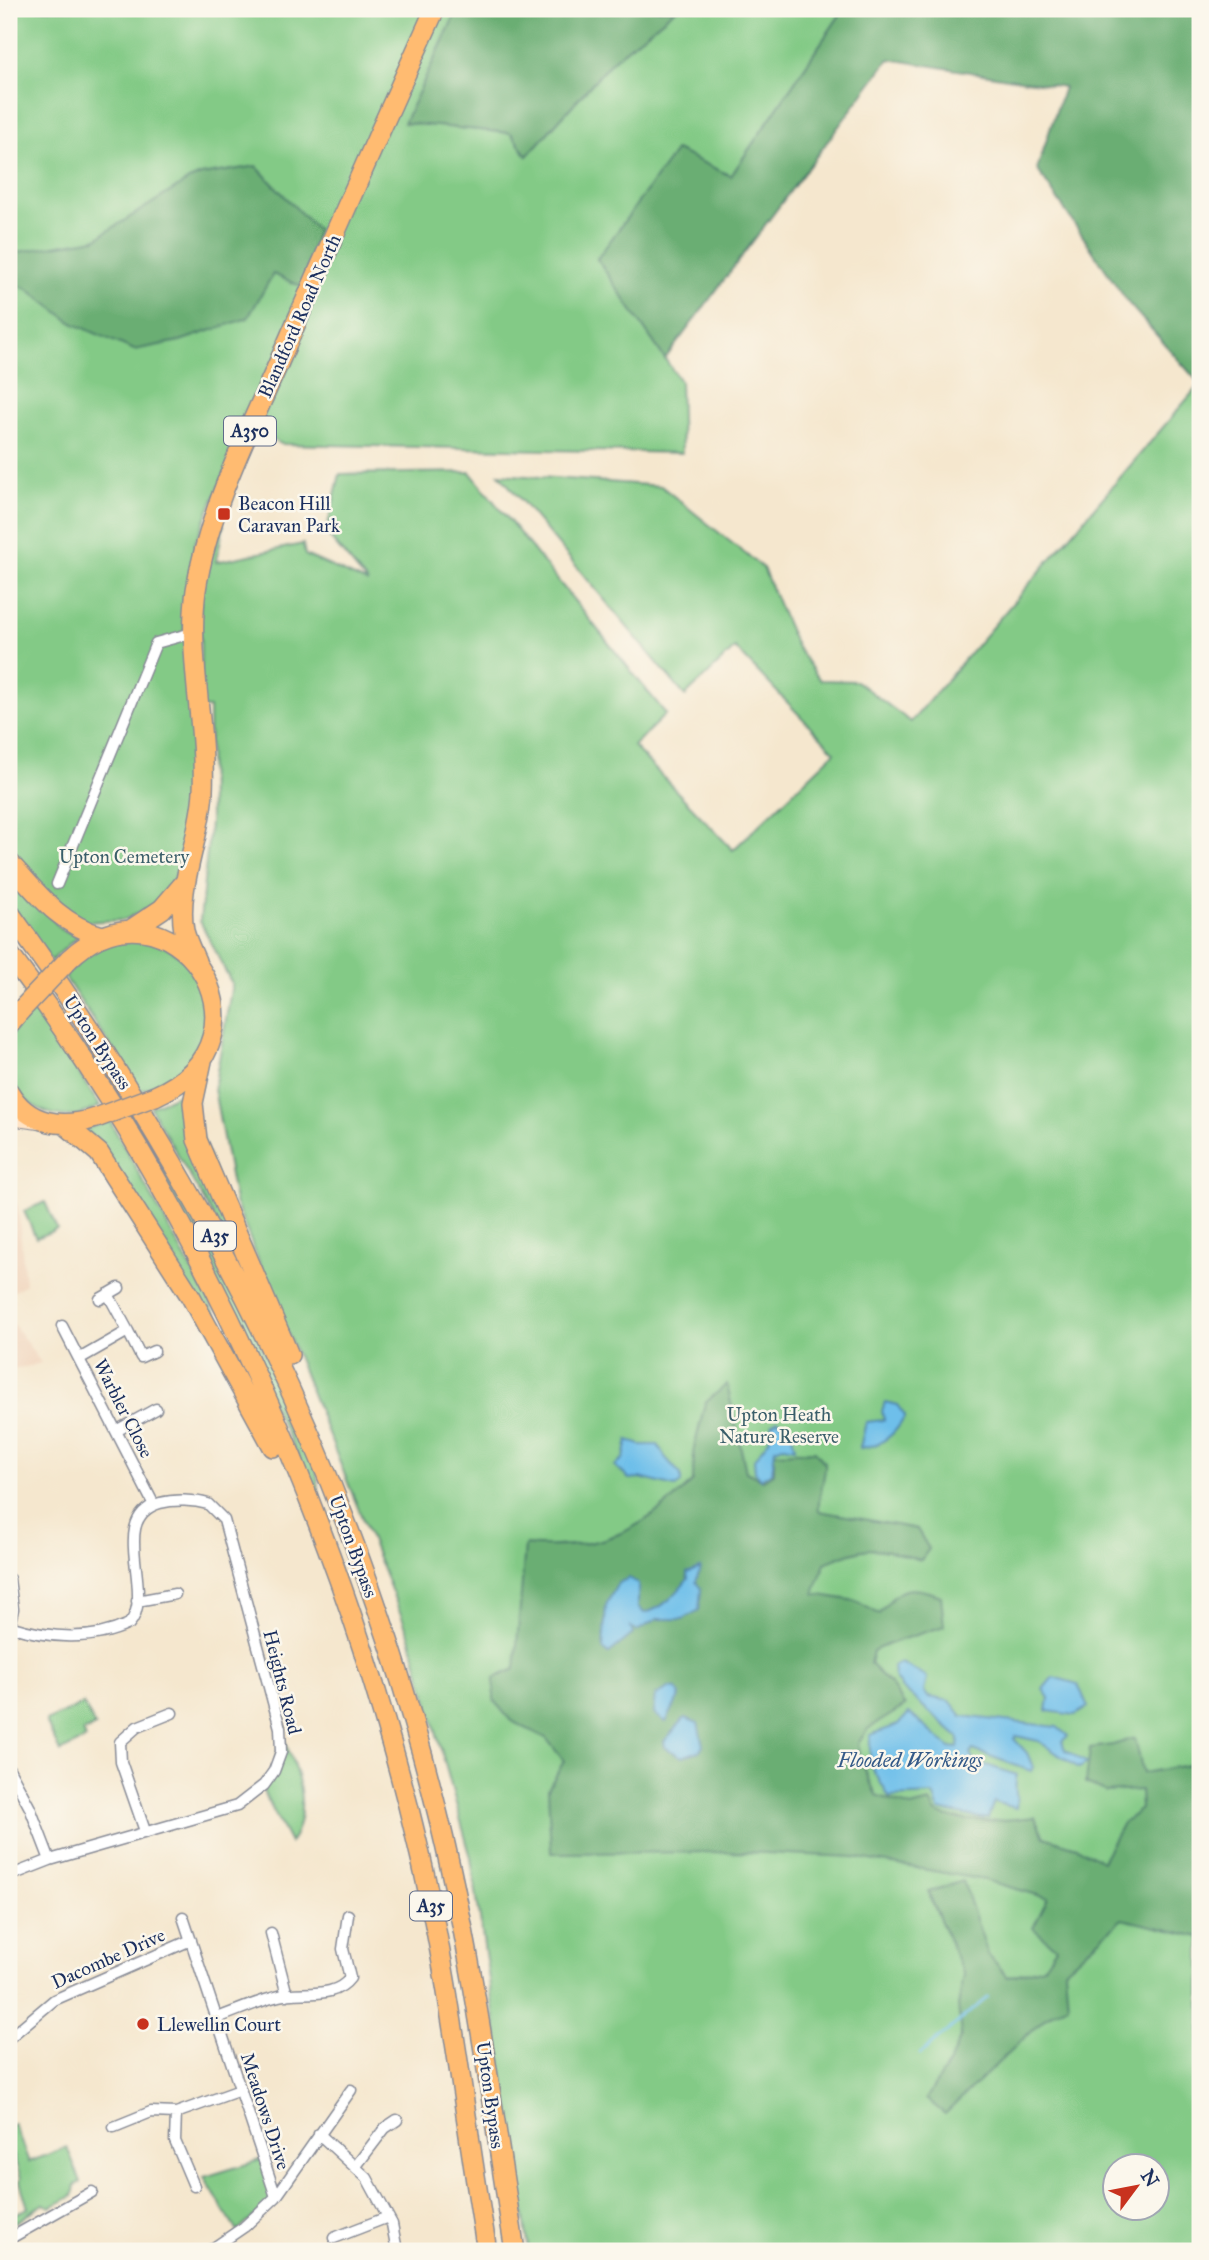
<svg xmlns="http://www.w3.org/2000/svg" width="1209" height="2260" font-family="'IM FELL Great Primer',serif">
  <style>
    .built { fill: #f1d5bd }
    .green { fill: #83ca86; stroke: #4f7c72; stroke-width: 2; fill-rule: evenodd }
    .forest { fill: #6aae73; stroke: #426e68; stroke-width: 2 }
    .water { fill: #6ebfea; stroke: #4477a4; stroke-width: 2 }
    .lines { fill: none; stroke-linecap: round; stroke-linejoin: round }
    .stream { stroke: #6ebfea; stroke-width: 2.5 }
    .minor-casing { stroke: #888b96; stroke-width: 13 }
    .secondary-casing { stroke: #888b96; stroke-width: 18 }
    .trunk-casing { stroke: #888b96; stroke-width: 22 }
    .minor { stroke: #fff; stroke-width: 10 }
    .secondary { stroke: #ffe4c6; stroke-width: 16 }
    .trunk { stroke: #ffbb71; stroke-width: 19 }
    .trunk-bridge-casing { stroke: #888b96; stroke-width: 22; stroke-linecap: butt }
    .trunk-bridge { stroke: #ffbb71; stroke-width: 19 }
    .poi-dot { fill: #c8321e; stroke: #fbf7ec; stroke-width: 2.5 }
    .labels { text-anchor: middle; stroke-width: 5; stroke-linejoin: round; paint-order: stroke }
    .shield { fill: #fbf7ec; stroke: #5e6b89; stroke-width: 2 }
    .shield-label { font-size: 18px; font-weight: bold; fill: #1b2f5e }
    .street-label { font-size: 19px; fill: #1b2f5e; stroke: #fbf7ec }
    .poi-label { font-size: 19px; fill: #1b2f5e; stroke: #fbf7ec; text-anchor: start }
    .park-label { font-size: 19px; fill: #3a5e6a; stroke: #fbf7ec }
    .water-label { font-size: 21px; font-style: italic; fill: #345a88; stroke: #fbf7ec }
  </style>
  <rect width="100%" height="100%" fill="#fbf7ec"/>
  <filter id="ink" filterUnits="userSpaceOnUse"><feTurbulence type="fractalNoise" baseFrequency=".0143" numOctaves="2"/><feDisplacementMap in="SourceGraphic" scale="14" xChannelSelector="R" yChannelSelector="G"/><feConvolveMatrix kernelMatrix="1 2 1 2 8 2 1 2 1" color-interpolation-filters="sRGB"/></filter>
  <filter id="wash" filterUnits="userSpaceOnUse"><feTurbulence type="fractalNoise" baseFrequency=".00686" numOctaves="4" result="noise"/><feDisplacementMap in="SourceGraphic" scale="28" xChannelSelector="R" yChannelSelector="G"/><feGaussianBlur stdDeviation="1.57" result="paint"/><feColorMatrix in="noise" values="0 0 0 0 0 0 0 0 0 0 0 0 0 0 0 0 0 1.4 0 .05"/><feComposite in="paint" operator="in"/></filter>
  <g filter="url(#wash)">
    <rect width="100%" height="100%" fill="#f5e7ce"/>
    <path class="built" d="M9 1188 18 1206 25 1284 9 1295Z
      M9 1318 22 1336 41 1363 9 1371Z"/>
    <path class="green" d="M9 9H458L405 123 511 133 527 156 613 60 676 9H844L731 176 597 258 680 381 682 453 281 444 269 437 240 438 195 543 184 624 197 790 178 870 164 899 125 920 83 922 45 891 9 853Z
      M1022 9H1111L1108 21Z
      M1200 384V2251H529L471 1858 410 1637 235 1202 214 1089 232 984 200 921 210 823 209 708H201L200 593 221 523 224 525 216 562 303 544 305 555 368 583 326 533 340 474 470 472 666 714 633 746 733 850 835 752 735 648 685 696 499 474 661 486 763 568 796 646 820 680 856 681 911 722ZM1114 2166H1156V2208H1114Z
      M9 870 61 929 78 936 51 961 9 904Z
      M130 938C140 940 153 940 162 944 198 961 221 1012 201 1049 189 1072 162 1083 140 1091L64 976 93 949Z
      M35 1006 100 1106C92 1110 82 1115 74 1116 31 1118 0 1085 9 1042 12 1028 26 1017 35 1006Z
      M186 1091 262 1312 228 1242 150 1107Z
      M136 1111 240 1297 317 1472 319 1498 127 1114Z
      M110 1121 213 1308 264 1411 81 1130Z
      M45 1202 57 1229 36 1238 24 1211Z
      M83 1704 95 1726 83 1732 86 1739 60 1752 46 1721Z
      M281 1733C296 1766 313 1811 290 1843L261 1787 274 1771Z
      M14 2124 29 2162 67 2147 81 2182 75 2185 73 2196 51 2207 44 2204C32 2210 22 2219 9 2226V2216L28 2208 20 2182 21 2178 13 2155 9 2156V2126Z
      M263 2159 276 2197 237 2232 204 2177Z"/>
    <path class="forest" d="M458 9H676L613 60 527 156 511 133 404 123Z
      M844 9H1022L1108 21 1111 9H1200V384L1129 304 1037 169 1064 87 889 59 665 359 597 259 676 150 731 176Z
      M256 166 317 230 303 287 273 274 248 318 180 341 134 350 74 324 26 288 9 284V249L19 252 95 239 189 180 201 175Z
      M727 1384 746 1472 763 1480 774 1473V1453L815 1451 825 1463C826 1481 817 1493 819 1511L917 1529 929 1549 921 1560C875 1547 870 1543 825 1563L814 1594 856 1601 879 1614C899 1585 909 1585 941 1596L944 1626C920 1635 896 1639 873 1651L870 1664 892 1686 905 1706 868 1729 858 1743 862 1763 876 1795 911 1807 930 1802 936 1813C967 1825 1002 1820 1035 1817L1044 1837 1077 1847 1102 1861 1123 1823 1141 1809 1140 1790 1106 1792 1086 1783 1090 1748 1113 1745 1135 1738 1143 1773 1194 1764 1200 1758V1937L1122 1919 1065 1970 1068 2005 1046 2017 945 2114 926 2099 951 2059 961 2036 958 2006 964 1975 928 1892 963 1881 988 1954 1008 1977 1043 1967 1056 1948 1033 1928 1048 1898 985 1880 853 1857 743 1852 551 1853 548 1789 564 1761 546 1738 511 1721 494 1701V1678L515 1669 525 1545C598 1552 641 1532 693 1481L694 1449 705 1403Z"/>
    <path class="water" d="M885 1402 897 1405 905 1416C895 1435 882 1446 860 1448L866 1422 884 1420 882 1411Z
      M778 1420 790 1428 795 1448 783 1446 775 1449 772 1472 760 1479 755 1472 754 1459 769 1440 773 1423Z
      M628 1440 640 1445H658L665 1457 681 1475V1483L675 1487 640 1478 629 1479 615 1466 624 1458Z
      M700 1568 696 1582 701 1589 699 1610 683 1619H657L637 1631 631 1627 633 1634 608 1654 603 1649 606 1605 618 1583 629 1578 638 1583V1607L644 1613C663 1609 676 1594 688 1579L687 1573Z
      M901 1663 924 1675 927 1679 924 1691 928 1697 950 1701 962 1716 1057 1727 1068 1736 1062 1741 1065 1750 1087 1763 1079 1768 1038 1741 1016 1736 1014 1739 1027 1753 1033 1767 1031 1771 973 1750 970 1754 973 1761 1017 1775C1013 1787 1018 1796 1016 1808L994 1802 988 1817 981 1818 939 1810 933 1795 889 1797 870 1764V1735L898 1725 909 1713 950 1748 958 1747 959 1738 901 1687 894 1677 893 1666Z
      M1053 1677 1078 1684 1088 1707 1075 1715 1047 1711 1049 1698 1043 1689Z
      M669 1688 676 1689 680 1695 666 1722 654 1714 656 1695Z
      M685 1718 698 1723 703 1746 699 1751 682 1757 665 1747 664 1741Z"/>
    <g class="lines">
      <path class="stream" d="M920 2054 988 1997"/>
    </g>
  </g>
  <g filter="url(#ink)">
    <g class="lines">
      <g class="minor-casing">
        <path id="minor" d="M57 884 156 643 192 633
          M100 1299 119 1288
          M62 1326 154 1505
          M128 1331 141 1357 154 1351
          M79 1359 128 1331 108 1294
          M116 1431 156 1409
          M9 1579 13 1609 9 1626
          M137 1601 175 1594
          M9 1626C47 1638 91 1642 129 1624 157 1594 106 1518 160 1503 175 1499 194 1500 208 1504L224 1520 280 1728 281 1752 274 1771 264 1785 237 1806 50 1860 9 1876
          M9 1769 30 1808 50 1860
          M145 1831 121 1762 120 1742 137 1727 172 1713
          M183 1917 276 2197
          M271 1933 287 1995
          M217 2018C237 2011 258 2001 279 1996 302 1990 334 2000 350 1978L343 1949 348 1915
          M9 2038 54 2000 191 1940
          M114 2127 151 2112 176 2113
          M319 2134 367 2178 392 2224 397 2251
          M356 2166 385 2128 397 2120
          M194 2186 175 2141 176 2113 240 2090
          M334 2238 388 2217
          M9 2239 92 2192
          M209 2251 244 2227 276 2197 351 2090"/>
      </g>
      <g class="secondary-casing">
        <path id="secondary" d="M9 1117 39 1121"/>
      </g>
      <g class="trunk-casing">
        <path id="trunk" d="M9 862C37 893 60 925 102 936
          M9 912C207 1186 354 1477 436 1807 473 1953 491 2102 515 2251
          M132 929 162 909 186 881
          M9 954C200 1207 344 1535 417 1842 450 1978 464 2115 487 2251
          M69 959C170 862 289 1037 155 1096
          M196 961C192 952 187 942 184 931 176 888 201 836 203 791 206 723 187 658 196 590 208 511 247 435 279 362 330 244 382 126 435 9
          M9 1024 21 1010
          M202 1061 193 1103 197 1140 289 1355
          M9 1092C28 1125 62 1129 96 1118
          M66 1125 99 1153 191 1297 273 1447"/>
      </g>
      <use href="#minor" class="minor"/>
      <use href="#secondary" class="secondary"/>
      <use href="#trunk" class="trunk"/>
      <g class="trunk-bridge-casing">
        <path id="trunk-bridge" d="M21 1010 69 959
          M96 1118 155 1096"/>
      </g>
      <use href="#trunk-bridge" class="trunk-bridge"/>
    </g>
  </g>
  <g class="poi-dot">
    <rect x="217" y="507" width="14" height="14" rx="3.5"/>
    <circle cx="143" cy="2024" r="7"/>
  </g>
  <g class="labels">
    <g class="shield">
      <rect x="224" y="416.5" width="52" height="29" rx="5"/>
      <rect x="194" y="1221.5" width="42" height="29" rx="5"/>
      <rect x="410" y="1891.5" width="42" height="29" rx="5"/>
    </g>
    <g class="shield-label">
      <text x="250" y="437">A350</text>
      <text x="215" y="1242">A35</text>
      <text x="431" y="1912">A35</text>
    </g>
    <g class="street-label">
      <text transform="translate(299 316) rotate(-66)" y="7">Blandford Road North</text>
      <text transform="translate(98 1042) rotate(57)" y="7">Upton Bypass</text>
      <text transform="translate(124 1408) rotate(63)" y="7">Warbler Close</text>
      <text transform="translate(354 1546) rotate(70)" y="7">Upton Bypass</text>
      <text transform="translate(283 1682) rotate(76)" y="7">Heights Road</text>
      <text transform="translate(108 1958) rotate(-24)" y="7">Dacombe Drive</text>
      <text transform="translate(491 2095) rotate(82)" y="7">Upton Bypass</text>
      <text transform="translate(266 2111) rotate(72)" y="7">Meadows Drive</text>
    </g>
    <g class="poi-label">
      <text x="238" y="510">Beacon Hill<tspan x="238" dy="22">Caravan Park</tspan></text>
      <text x="157" y="2031">Llewellin Court</text>
    </g>
    <g class="park-label">
      <text x="124" y="863">Upton Cemetery</text>
      <text x="779" y="1421">Upton Heath<tspan x="779" dy="22">Nature Reserve</tspan></text>
    </g>
    <g class="water-label">
      <text x="910" y="1767">Flooded Workings</text>
    </g>
  </g>
  <rect width="1209" height="2260" fill="none" stroke="#fbf7ec" stroke-width="35"/>
  <g transform="translate(1136 2187) rotate(58)"><circle r="33" fill="#fbf7ec" stroke="#a1a7b3" stroke-width="2"/>
  <path d="M0-5L12 26L0 18L-12 26Z" fill="#c8321e"/>
  <text y="-10" font-size="19" font-weight="bold" text-anchor="middle" fill="#1b2f5e">N</text>
  </g>
</svg>
